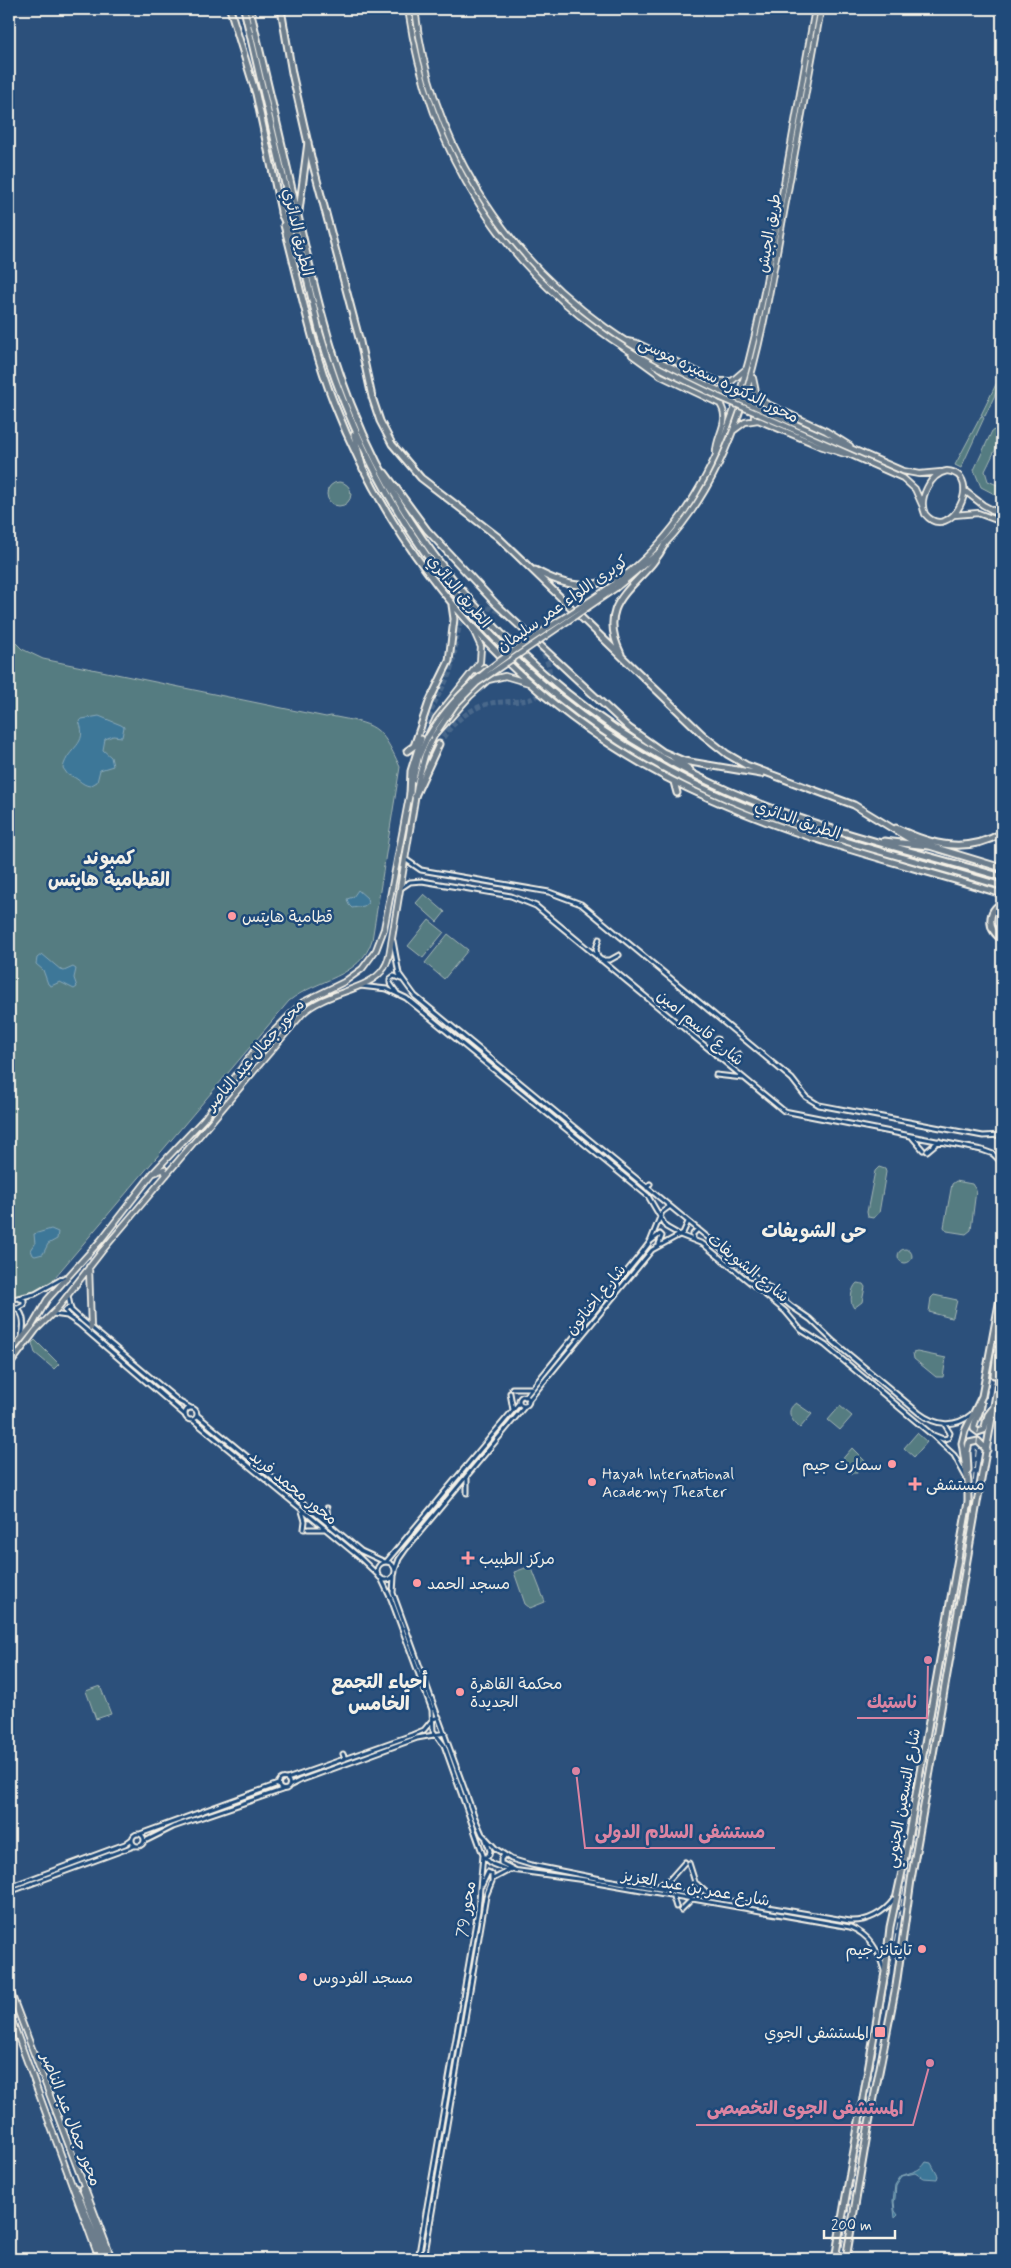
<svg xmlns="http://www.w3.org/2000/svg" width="1011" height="2268" font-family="Mynerve,'Playpen Sans Arabic',sans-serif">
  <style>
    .green { fill: #547b81; stroke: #a4b6b4 }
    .water { fill: #3e7798; stroke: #87a8b8 }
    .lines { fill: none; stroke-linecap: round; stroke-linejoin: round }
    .trunk-tunnel { stroke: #4a688b; stroke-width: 5; stroke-dasharray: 5 2.5; stroke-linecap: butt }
    .secondary-casing { stroke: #f4f1e8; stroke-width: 7 }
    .primary-casing { stroke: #f4f1e8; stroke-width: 8 }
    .trunk-casing { stroke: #f4f1e8; stroke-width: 9 }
    .motorway-casing { stroke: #f4f1e8; stroke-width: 9 }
    .secondary { stroke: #1f4a7a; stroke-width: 3 }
    .primary { stroke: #6c7d8c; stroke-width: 4.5 }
    .trunk { stroke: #6c7d8c; stroke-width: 5 }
    .motorway { stroke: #6c7d8c; stroke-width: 5 }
    .rail { stroke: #f4f1e8; stroke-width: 1; stroke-dasharray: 8 4; stroke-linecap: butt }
    .primary-bridge-casing { stroke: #f4f1e8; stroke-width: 8; stroke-linecap: butt }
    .primary-bridge { stroke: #6c7d8c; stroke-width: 4.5 }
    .poi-dot { fill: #ff9aa2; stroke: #1f4a7a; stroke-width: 2 }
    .labels { text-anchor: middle; stroke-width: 5; stroke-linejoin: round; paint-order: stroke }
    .street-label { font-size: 16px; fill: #f4f1e8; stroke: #1f4a7a }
    .poi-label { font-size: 16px; fill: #f4f1e8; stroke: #1f4a7a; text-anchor: start }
    .quarter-label { font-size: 19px; font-weight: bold; fill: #f4f1e8; stroke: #1f4a7a }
    .leader { fill: none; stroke: #db84a2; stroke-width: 2 }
    .callout-dot { fill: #db84a2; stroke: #1f4a7a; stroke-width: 2 }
    .callout-label { font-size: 18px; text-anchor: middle; font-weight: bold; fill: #db84a2; stroke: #1f4a7a; stroke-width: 5; stroke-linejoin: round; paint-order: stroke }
  </style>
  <rect width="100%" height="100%" fill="#2c507b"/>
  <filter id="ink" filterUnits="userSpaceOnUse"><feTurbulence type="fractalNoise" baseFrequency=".02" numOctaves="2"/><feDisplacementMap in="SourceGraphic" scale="10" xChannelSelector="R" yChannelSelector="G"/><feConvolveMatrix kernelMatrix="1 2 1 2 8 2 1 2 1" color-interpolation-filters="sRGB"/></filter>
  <g filter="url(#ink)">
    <path class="green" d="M1001 374 1002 380 985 416 981 415Z
      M981 416 984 418 961 468 955 465Z
      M1000 428 1002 429V441L1000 440 985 471 988 481 1002 487V498L981 487 974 470 992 431Z
      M327 494a12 12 0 1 1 24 0a12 12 0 1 1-24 0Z
      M9 636 22 649 43 659 326 717 331 716C376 725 380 723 400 767L372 940C361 978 316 979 289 1001L50 1283 36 1292 9 1297Z
      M424 894 445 912 437 922 416 903Z
      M429 920 444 932 423 958 408 946Z
      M448 934 468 950 444 979 425 963Z
      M879 1167 885 1169 886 1172 879 1213 873 1218 868 1217 867 1212 875 1171Z
      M956 1181 972 1184 976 1190 971 1230 966 1234 947 1231 944 1227 952 1184Z
      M898 1256a7 7 0 1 1 14 0a7 7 0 1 1-14 0Z
      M857 1283 863 1284 865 1287 862 1302 854 1308C849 1303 851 1288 857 1283Z
      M934 1295 957 1300 953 1317 951 1318 929 1312 931 1298Z
      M35 1340 59 1364 54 1369 35 1353 32 1343Z
      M917 1352 946 1358 943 1377H936L914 1359 913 1353Z
      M796 1403 812 1414 800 1428C792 1421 784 1411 796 1403Z
      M840 1406 852 1416 840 1430 828 1420Z
      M917 1433 927 1442 914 1457 904 1448Z
      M852 1448 866 1462 857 1473H851L839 1463Z
      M531 1566 545 1602 530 1608 525 1604 514 1572Z
      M100 1686 111 1714 96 1719 86 1691Z"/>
    <path class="water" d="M99 716 121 725 124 727 122 737 113 736 105 739 103 750 111 757 113 766 100 770 97 782 90 786C81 785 78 777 68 775L63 768C68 746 89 746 79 721L82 719Z
      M358 890 367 898 368 903 364 906 352 908 349 905 347 899 353 897Z
      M42 954 61 970 64 971 73 967 76 969 74 978 77 987 74 989 60 982 51 986 48 984 43 970 36 964 37 958Z
      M51 1229 58 1232 57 1239 48 1244 43 1254 35 1256 33 1255 31 1250 35 1244 34 1234Z
      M926 2162 931 2163 938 2176 937 2179 923 2178 915 2173 902 2176C901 2180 898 2182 896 2186 895 2191 896 2197 894 2202L895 2211 898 2215 895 2218 893 2201 895 2185 901 2176C910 2172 920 2172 926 2162Z"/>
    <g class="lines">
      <path class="trunk-tunnel" d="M421 739C426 726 430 713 436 700 441 690 446 682 450 672 461 641 450 588 506 614
        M439 744C449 727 462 714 481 706 497 700 512 703 527 700 543 697 553 680 548 664 546 657 541 651 537 644
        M994 1375V1389L1002 1400"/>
      <g class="secondary-casing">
        <path id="secondary" d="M405 859 421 870 549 892 581 904 792 1079 806 1097 819 1105 983 1136 1002 1135
          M401 888 410 882 422 881 511 896 536 906 784 1111 982 1150 993 1154 1002 1163
          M393 941 399 974 415 996 791 1306 810 1319 834 1342 919 1413C936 1426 955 1428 972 1414
          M598 958 596 949 599 939
          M600 960H610L619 955
          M360 986 387 989 406 998 648 1196 666 1227 680 1235 703 1244 785 1311 801 1330 825 1345 931 1434 954 1455 966 1477
          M397 993 390 983V979L394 976 401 979
          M716 1055 717 1039
          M719 1058H732L739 1054
          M716 1075 743 1078
          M912 1137 923 1150
          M927 1151 939 1141
          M647 1188 650 1184
          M693 1240V1234L698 1229
          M651 1241 660 1234 662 1236 659 1244
          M68 1296 71 1310 82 1320 180 1402 191 1408
          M9 1300 35 1294 65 1277
          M9 1305C25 1309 25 1323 22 1336
          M11 1311 24 1305V1300L20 1299
          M53 1314 67 1316 79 1324 185 1415
          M69 1316 65 1311 68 1308 71 1309
          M512 1388H531
          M510 1393 513 1410
          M519 1401a5 5 0 1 1 10 0a5 5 0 1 1-10 0Z
          M525 1397 640 1255 650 1242 662 1212 669 1207
          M528 1401 652 1250 683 1233 688 1222
          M185 1414a6 6 0 1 1 12 0a6 6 0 1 1-12 0Z
          M197 1415 361 1551 385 1562
          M193 1420 357 1555 378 1575
          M933 1435 943 1439 948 1438 950 1433 945 1425
          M467 1476V1493
          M327 1508 328 1522
          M302 1511 305 1521 304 1529
          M308 1529H324
          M386 1562 519 1403
          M377 1571a9 9 0 1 1 18 0a9 9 0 1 1-18 0Z
          M395 1570 399 1559 406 1549 525 1406
          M394 1576 393 1593 475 1818 482 1834 496 1849 511 1859 531 1865 601 1879 850 1921C867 1922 884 1913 894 1899
          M381 1578 391 1599 432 1710 433 1731 444 1745 483 1855 478 1910 418 2259
          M343 1754 345 1759
          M278.5 1784a5.5 5.5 0 1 1 11 0a5.5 5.5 0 1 1-11 0Z
          M287 1779 412 1735 424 1730 433 1719 439 1717
          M289 1786 299 1781 417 1738 445 1733
          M132 1840a6 6 0 1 1 12 0a6 6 0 1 1-12 0Z
          M140 1834 278 1784
          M145 1841 173 1827 282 1790
          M504 1855 501 1859V1863L515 1870
          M483 1856 492 1864 505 1869 585 1880 850 1927C870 1935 878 1950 884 1970
          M484 1858 489 1855 490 1851 485 1837
          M689 1863 695 1882 710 1896
          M482 1885 488 1872 492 1874V1881
          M9 1887 125 1844 132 1839
          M655 1887 670 1879 685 1862
          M9 1892 134 1846
          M673 1897 676 1907
          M681 1910 691 1900
          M424 2259 486 1896 493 1879 508 1871"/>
      </g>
      <g class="primary-casing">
        <path id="primary" d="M408 9C429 153 504 272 628 350 657 368 688 382 719 397
          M415 9C430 137 500 252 605 327 641 353 680 372 720 391
          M627 341 637 343 717 381H732L746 369
          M632 355 661 376 720 404C732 422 714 437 716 455
          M753 378 756 392 765 403 826 431 850 446
          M723 402 727 393 726 382
          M763 410 903 471 919 474 941 472
          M761 415 903 478 915 489 923 507
          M754 419V408L761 400
          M733 431 745 422 758 420 820 446 845 454
          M947 471C986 475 950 545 925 514 918 499 930 474 947 471Z
          M965 491 983 505 1002 515
          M954 515 978 513 1002 522
          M664 545C745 461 763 328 783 218 796 148 808 79 821 9
          M614 584C728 502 752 359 776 229 789 156 802 82 815 9
          M616 588 658 553
          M475 671 484 667 489 672
          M413 780 419 756 436 718 480 662 481 647 472 627
          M254 1051 256 1057 264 1058
          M154 1173 164 1169 166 1175
          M89 1267 91 1328
          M9 1354 32 1326 47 1300 101 1240 153 1173 204 1119 254 1051 303 1002 344 982 362 969 376 950 384 929 410 792
          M9 1366 36 1330 57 1309 102 1251 303 1013C326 991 370 991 384 968 390 960 390 948 392 938L418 781 425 755 434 736 470 696 488 680 505 676 529 683
          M9 1988 112 2259
          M9 2012 99 2259
          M74 2187 80 2198 104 2259
          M82 2188 108 2259"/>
      </g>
      <g class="trunk-casing">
        <path id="trunk" d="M230 9 256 94 282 216
          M281 9 292 73 312 161 360 342 372 397 380 421 392 444 421 478 498 537 703 735 727 754 746 765 854 805 913 841 1002 868
          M284 225C300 285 311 345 334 403 402 578 538 723 711 799 804 841 905 864 1002 894
          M385 473 427 530 496 604 629 728 663 752 684 761 761 774
          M993 511 1002 512
          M1000 521 1002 524
          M535 570C571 590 592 589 629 573
          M621 654C593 597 644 587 665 544
          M407 751 414 746 429 702 449 661 454 619 452 605
          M674 782 677 793
          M410 794 411 771 421 739
          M415 796 439 744
          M896 828C932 845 966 854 1002 833
          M1002 903C987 911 987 930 1002 939
          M994 1375 1002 1319
          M981 1404C981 1414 973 1421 974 1429L978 1432 984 1430 988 1415 994 1407
          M968 1470 967 1452 969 1443 978 1441 987 1450
          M835 2259 885 1972 890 1927 903 1867 968 1502V1482L962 1443 965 1431 982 1396 1002 1287
          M846 2259 869 2123 896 1986 911 1880 1002 1360"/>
      </g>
      <g class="motorway-casing">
        <path id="motorway" d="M244 9 319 330C382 545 527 715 734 802 820 838 913 859 1002 886
          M250 9C265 72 280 135 294 198 310 268 325 338 351 404 418 576 560 716 727 790 815 829 911 850 1002 877
          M299 211 308 142
          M281 213 298 252
          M354 435 363 469
          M673 757 690 770
          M884 841 928 846"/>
      </g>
      <use href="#secondary" class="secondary"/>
      <use href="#primary" class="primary"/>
      <use href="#trunk" class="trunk"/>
      <use href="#motorway" class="motorway"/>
      <path class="rail" d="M882 2013 971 1505 978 1432 985 1406 1002 1299
        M840 2259 876 2050"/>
      <g class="primary-bridge-casing">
        <path id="primary-bridge" d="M720 391 763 410
          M719 397 761 415
          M434 736 455 705 477 683 616 588
          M428 737C469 666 550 631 614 584"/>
      </g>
      <use href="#primary-bridge" class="primary-bridge"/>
    </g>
  </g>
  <g class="poi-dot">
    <circle cx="232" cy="916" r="5"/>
    <circle cx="892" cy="1464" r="5"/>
    <circle cx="592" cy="1482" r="5"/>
    <path d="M912.5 1476.5h5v5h5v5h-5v5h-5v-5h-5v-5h5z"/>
    <path d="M465.5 1550.5h5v5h5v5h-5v5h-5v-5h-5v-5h5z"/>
    <circle cx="417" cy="1583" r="5"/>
    <circle cx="460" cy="1692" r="5"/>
    <circle cx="922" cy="1949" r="5"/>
    <circle cx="303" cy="1977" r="5"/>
    <rect x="874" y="2026" width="12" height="12" rx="2.5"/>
  </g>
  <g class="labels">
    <g class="street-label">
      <text transform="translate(299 232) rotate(77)" y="6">الطريق الدائري</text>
      <text transform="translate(768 233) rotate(-80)" y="6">طريق الجيش</text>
      <text transform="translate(719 379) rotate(26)" y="6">محور الدكتوره سميره موسى</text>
      <text transform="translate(460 591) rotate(50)" y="6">الطريق الدائري</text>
      <text transform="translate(562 603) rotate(-35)" y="6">كوبرى اللواء عمر سليمان</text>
      <text transform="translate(798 819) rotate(19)" y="6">الطريق الدائري</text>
      <text transform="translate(701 1027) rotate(40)" y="6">شارع قاسم امين</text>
      <text transform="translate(254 1054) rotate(-49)" y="6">محور جمال عبد الناصر</text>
      <text transform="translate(749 1267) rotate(39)" y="6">شارع الشويفات</text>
      <text transform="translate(595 1299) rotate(-51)" y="6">شارع اخناتون</text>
      <text transform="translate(294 1487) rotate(39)" y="6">محور محمد فريد</text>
      <text transform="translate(902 1798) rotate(-80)" y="6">شارع التسعين الجنوبي</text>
      <text transform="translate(696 1887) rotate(10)" y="6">شارع عمر بن عبد العزيز</text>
      <text transform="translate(465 1909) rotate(-81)" y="6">محور 79</text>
      <text transform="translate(72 2119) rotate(69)" y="6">محور جمال عبد الناصر</text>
    </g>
    <g class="poi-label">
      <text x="242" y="922">قطامية هايتس</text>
      <text x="882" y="1470" text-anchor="end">سمارت جيم</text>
      <text x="602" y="1479">Hayah International<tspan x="602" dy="18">Academy Theater</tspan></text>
      <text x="926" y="1490">مستشفى</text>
      <text x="479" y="1564">مركز الطبيب</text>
      <text x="427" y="1589">مسجد الحمد</text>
      <text x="470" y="1689">محكمة القاهرة<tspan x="470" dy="18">الجديدة</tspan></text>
      <text x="912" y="1955" text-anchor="end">تايتانز جيم</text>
      <text x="313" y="1983">مسجد الفردوس</text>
      <text x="869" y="2038" text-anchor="end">المستشفى الجوي</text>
    </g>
    <g class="quarter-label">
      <text x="109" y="864">كمبوند<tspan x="109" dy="22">القطامية هايتس</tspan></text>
      <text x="814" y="1237">حى الشويفات</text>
      <text x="379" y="1688">أحياء التجمع<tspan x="379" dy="22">الخامس</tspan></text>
    </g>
  </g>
  <path class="leader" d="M928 1660L927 1718H857M576 1771L585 1848H775M930 2063L913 2125H696"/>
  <g class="callout-dot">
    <circle cx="928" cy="1660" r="5"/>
    <circle cx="576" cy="1771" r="5"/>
    <circle cx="930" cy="2063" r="5"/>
  </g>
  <g class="callout-label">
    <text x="892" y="1708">ناستيك</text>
    <text x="680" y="1838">مستشفى السلام الدولى</text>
    <text x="805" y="2114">المستشفى الجوى التخصصى</text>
  </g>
  <rect width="1011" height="2268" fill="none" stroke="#1f4a7a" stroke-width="30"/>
  <rect x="15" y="15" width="981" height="2238" fill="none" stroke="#f4f1e8" stroke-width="2" filter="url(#ink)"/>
  <path d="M824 2230v8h71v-8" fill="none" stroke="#f4f1e8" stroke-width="2.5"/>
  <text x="831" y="2230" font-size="15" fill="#f4f1e8" stroke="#1f4a7a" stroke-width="4" paint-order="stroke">200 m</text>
</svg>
